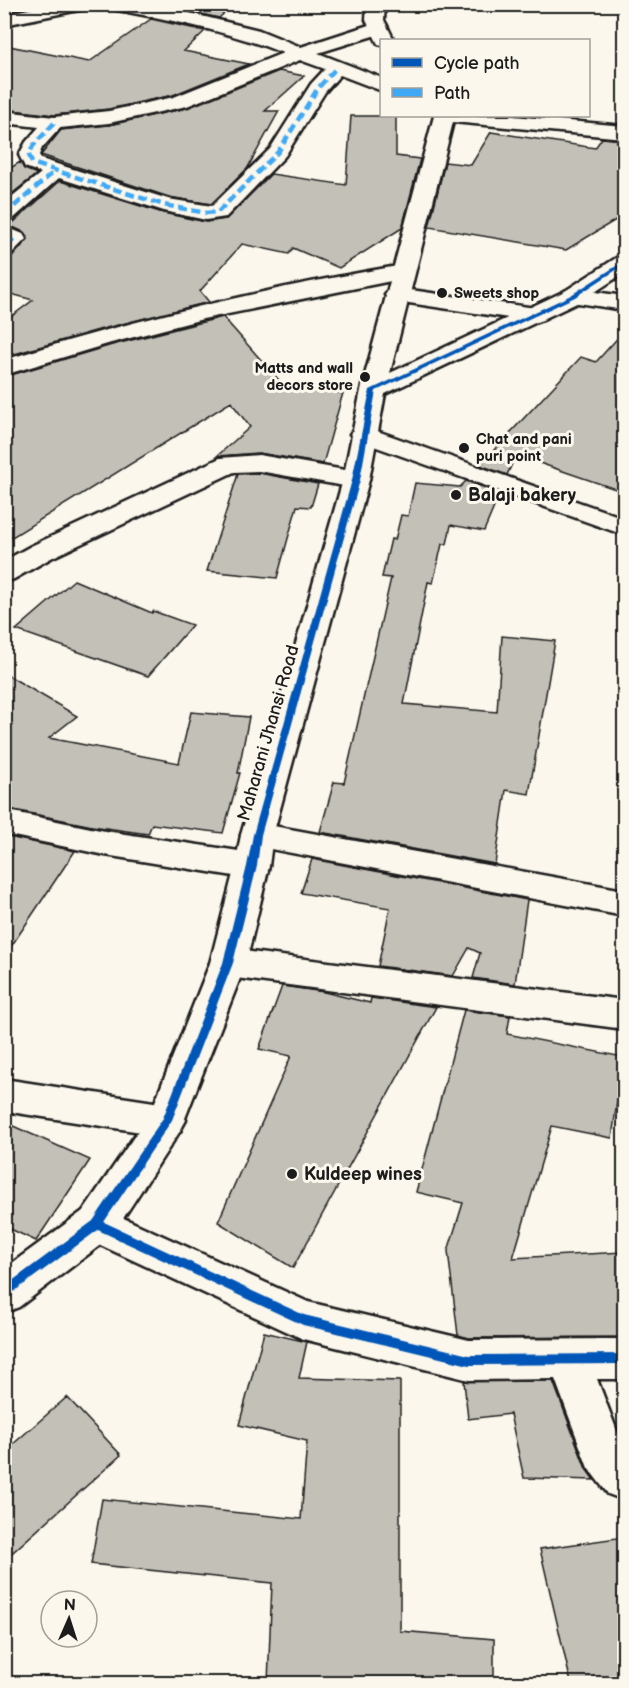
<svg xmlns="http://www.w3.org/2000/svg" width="629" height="1688" font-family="'Balsamiq Sans',sans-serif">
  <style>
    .building { fill: #c3c0b8; stroke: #1c1c1c; stroke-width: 1.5 }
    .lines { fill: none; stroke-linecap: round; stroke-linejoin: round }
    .minor-casing { stroke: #1c1c1c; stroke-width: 5 }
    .tertiary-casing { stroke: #1c1c1c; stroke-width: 5 }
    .minor { fill: #fbf7ec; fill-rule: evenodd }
    .tertiary { fill: #fbf7ec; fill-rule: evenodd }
    .quiet { stroke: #3fa9f5; stroke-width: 4.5; stroke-dasharray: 9 4.5; stroke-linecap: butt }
    .cycleway-casing { stroke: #fbf7ec; stroke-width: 4 }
    .cycleway { fill: #0057b8; fill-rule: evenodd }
    .poi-dot { fill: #1c1c1c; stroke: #fbf7ec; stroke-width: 2 }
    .labels { text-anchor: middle; stroke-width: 6; stroke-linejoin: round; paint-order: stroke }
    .far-poi-label { font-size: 15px; font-weight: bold; fill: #1c1c1c; stroke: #fbf7ec; text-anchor: start }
    .poi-label { font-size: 18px; font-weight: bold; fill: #1c1c1c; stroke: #fbf7ec; text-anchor: start }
    .street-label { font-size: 18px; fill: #1c1c1c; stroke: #fbf7ec }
  </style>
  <rect width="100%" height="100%" fill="#fbf7ec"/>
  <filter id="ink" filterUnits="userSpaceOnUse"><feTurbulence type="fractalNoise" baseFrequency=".0167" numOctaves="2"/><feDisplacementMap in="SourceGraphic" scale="12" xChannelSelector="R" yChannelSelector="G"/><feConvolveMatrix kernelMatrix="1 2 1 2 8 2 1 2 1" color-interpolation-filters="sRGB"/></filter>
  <g filter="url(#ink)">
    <path class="building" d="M172 4H234L219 18 169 7Z
      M151 19 205 31 184 51 249 64 173 95 109 109 54 115 4 109V45L89 62Z
      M279 71 304 76 265 111H279L247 169 211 204 169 197 41 155 61 130 109 125 187 108Z
      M351 116H396V156L420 159 402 228 339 268 293 248 289 254 242 244 200 291 209 302 102 329 4 357V322L33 300 4 292V257L14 255 28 239 24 232 4 223 14 222 60 181 163 213 206 222 226 219 271 174 346 185Z
      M491 132 595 148 602 138 624 140V215L566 250 429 227 445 162 471 165Z
      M20 162 24 169 37 174 4 200V172Z
      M223 317 286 388 343 393 323 464 259 453 217 456 250 427 231 402 4 542V377L112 345Z
      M624 331V492L516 455 507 475 480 465 581 357 596 362Z
      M259 473 318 484 311 507 297 506 277 578 207 571 238 474Z
      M466 481 500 493 484 531 451 525 447 544H442L433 583 428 582 404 704 497 712 502 636 555 641 529 794 506 790 495 864 320 832 334 782 344 783 391 578 382 577 391 539 395 540 401 515 408 516 415 483 460 487Z
      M74 580 152 613 153 611 192 625 148 676 16 630Z
      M4 673 77 716 49 738 179 763 191 712 249 717 238 773H240L223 833 152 824 148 834 92 826 4 808Z
      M4 836 75 851 4 957Z
      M312 859 527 900 515 984 473 978 480 953 469 948 453 976 378 966 390 908 301 893Z
      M282 986 324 992 370 1003 371 998 436 1007 293 1268 218 1222 291 1056 259 1049Z
      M464 1010 510 1016 507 1034 623 1057 612 1138 552 1126 513 1258 624 1252V1337L469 1338 458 1335 448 1251 463 1203 416 1192Z
      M4 1122 90 1160 36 1241 4 1226Z
      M264 1332 307 1342 299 1378 400 1381V1631L494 1639V1683H268L272 1583 91 1564 102 1499 301 1519 307 1441 239 1425Z
      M464 1381H553L586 1469 594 1480 524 1478 510 1414 468 1419Z
      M67 1397 121 1455 4 1560V1452Z
      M624 1537V1683H571L540 1549Z"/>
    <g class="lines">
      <g class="minor-casing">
        <path id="minor" d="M54 4H93L84 9 4 25V14Z
          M103 4H145L185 12 259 30 301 47 372 24H386L388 28 386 32 318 53 382 78V91L340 75 325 92 285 156 226 217 206 220 164 211 59 178 12 220 4 221V203L41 173 25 167 19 155 26 142 39 127 4 123V111L54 117 109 111 174 97 283 53C228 31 171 20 112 9ZM300 60 325 69 311 84 270 149 212 206 168 199 41 159 39 155 42 148 60 128 109 123 187 106Z
          M4 226 23 234 26 239 12 253 4 255Z
          M403 265 411 267 414 272 411 277 203 319 111 343 4 375V360C135 319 268 288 403 265Z
          M397 288 535 308 543 310 547 315 543 320 535 322 389 300 385 295 389 290Z
          M573 289 624 296V310L565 301 561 296 565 291Z
          M363 426 624 518V535L354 439 350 434 354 429Z
          M259 455 356 472 365 474 369 480 365 486 356 488 259 471 234 472 51 558 14 579 4 582V561L31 546 220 458Z
          M4 810 105 831 252 853 264 857 269 866 264 875 252 879 105 855 4 834Z
          M257 823 624 890V916L245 844 241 835 245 826Z
          M228 949 624 1000V1029L228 977 216 973 210 963 216 953Z
          M4 1079 167 1104 180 1109 186 1120 180 1131 167 1136 4 1111Z
          M97 1206 308 1302 469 1340 624 1339V1379H597L620 1439 624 1444V1500L608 1494 588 1468 555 1379 469 1380 303 1339 83 1237 77 1224 83 1211Z"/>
      </g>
      <g class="tertiary-casing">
        <path id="tertiary" d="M367 4H385L384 20 394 40H382V45L378 44 366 20Z
          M434 116H513L624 126V138L453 122 390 373 565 291 616 258 624 256V273L581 301 385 394 369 480 273 835 269 866 246 963 180 1131 111 1237 19 1307 4 1313V1269L83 1211 151 1112 210 963 235 866 241 835 343 480 361 390Z"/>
      </g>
      <use href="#minor" class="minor"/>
      <use href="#tertiary" class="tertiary"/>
      <path class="quiet" d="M54 123 33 146 29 155 32 163 164 205 206 213 218 212 278 152 318 88 337 67
        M4 215 55 171
        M4 233 15 239 4 248"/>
      <g class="cycleway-casing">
        <path id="cycleway" d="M624 261V265L575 297 376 391 360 480 261 835 257 866 233 963 172 1120 104 1222 304 1315 469 1355 624 1354V1364L469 1365 303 1325 98 1230 4 1299V1287L93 1221 163 1118 223 963 247 866 253 835 352 480 370 390 571 295Z"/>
      </g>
      <use href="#cycleway" class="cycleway"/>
    </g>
  </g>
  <g class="poi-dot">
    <circle cx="442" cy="293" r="6"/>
    <circle cx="365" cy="377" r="6"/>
    <circle cx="464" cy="448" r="6"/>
    <circle cx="456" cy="495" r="6"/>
    <circle cx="292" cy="1174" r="6"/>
  </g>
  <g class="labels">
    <g class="far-poi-label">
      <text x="454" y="298">Sweets shop</text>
      <text x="353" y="373" text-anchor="end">Matts and wall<tspan x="353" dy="17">decors store</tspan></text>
      <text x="476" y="444">Chat and pani<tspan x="476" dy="17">puri point</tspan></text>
    </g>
    <g class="poi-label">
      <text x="468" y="501">Balaji bakery</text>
      <text x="304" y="1180">Kuldeep wines</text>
    </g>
    <g class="street-label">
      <text transform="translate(268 733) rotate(-74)" y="6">Maharani Jhansi Road</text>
    </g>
  </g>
  <rect width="629" height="1688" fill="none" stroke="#fbf7ec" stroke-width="24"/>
  <rect x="12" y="12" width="605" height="1664" fill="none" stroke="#1c1c1c" stroke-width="2" filter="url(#ink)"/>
  <rect x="380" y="39" width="210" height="78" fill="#fbf7ec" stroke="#a29f99" stroke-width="1.5"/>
  <rect x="392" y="58" width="30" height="9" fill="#0057b8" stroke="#a29f99" stroke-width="1.5"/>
  <text x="434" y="69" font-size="18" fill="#1c1c1c">Cycle path</text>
  <rect x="392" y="88" width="30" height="9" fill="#3fa9f5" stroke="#a29f99" stroke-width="1.5"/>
  <text x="434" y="99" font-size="18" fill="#1c1c1c">Path</text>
  <g transform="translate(69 1619) rotate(3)"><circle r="28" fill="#fbf7ec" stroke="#a29f99" stroke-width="1.5"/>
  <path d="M0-4.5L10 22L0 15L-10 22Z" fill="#1c1c1c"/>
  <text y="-9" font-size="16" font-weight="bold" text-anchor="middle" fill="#1c1c1c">N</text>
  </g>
</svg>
